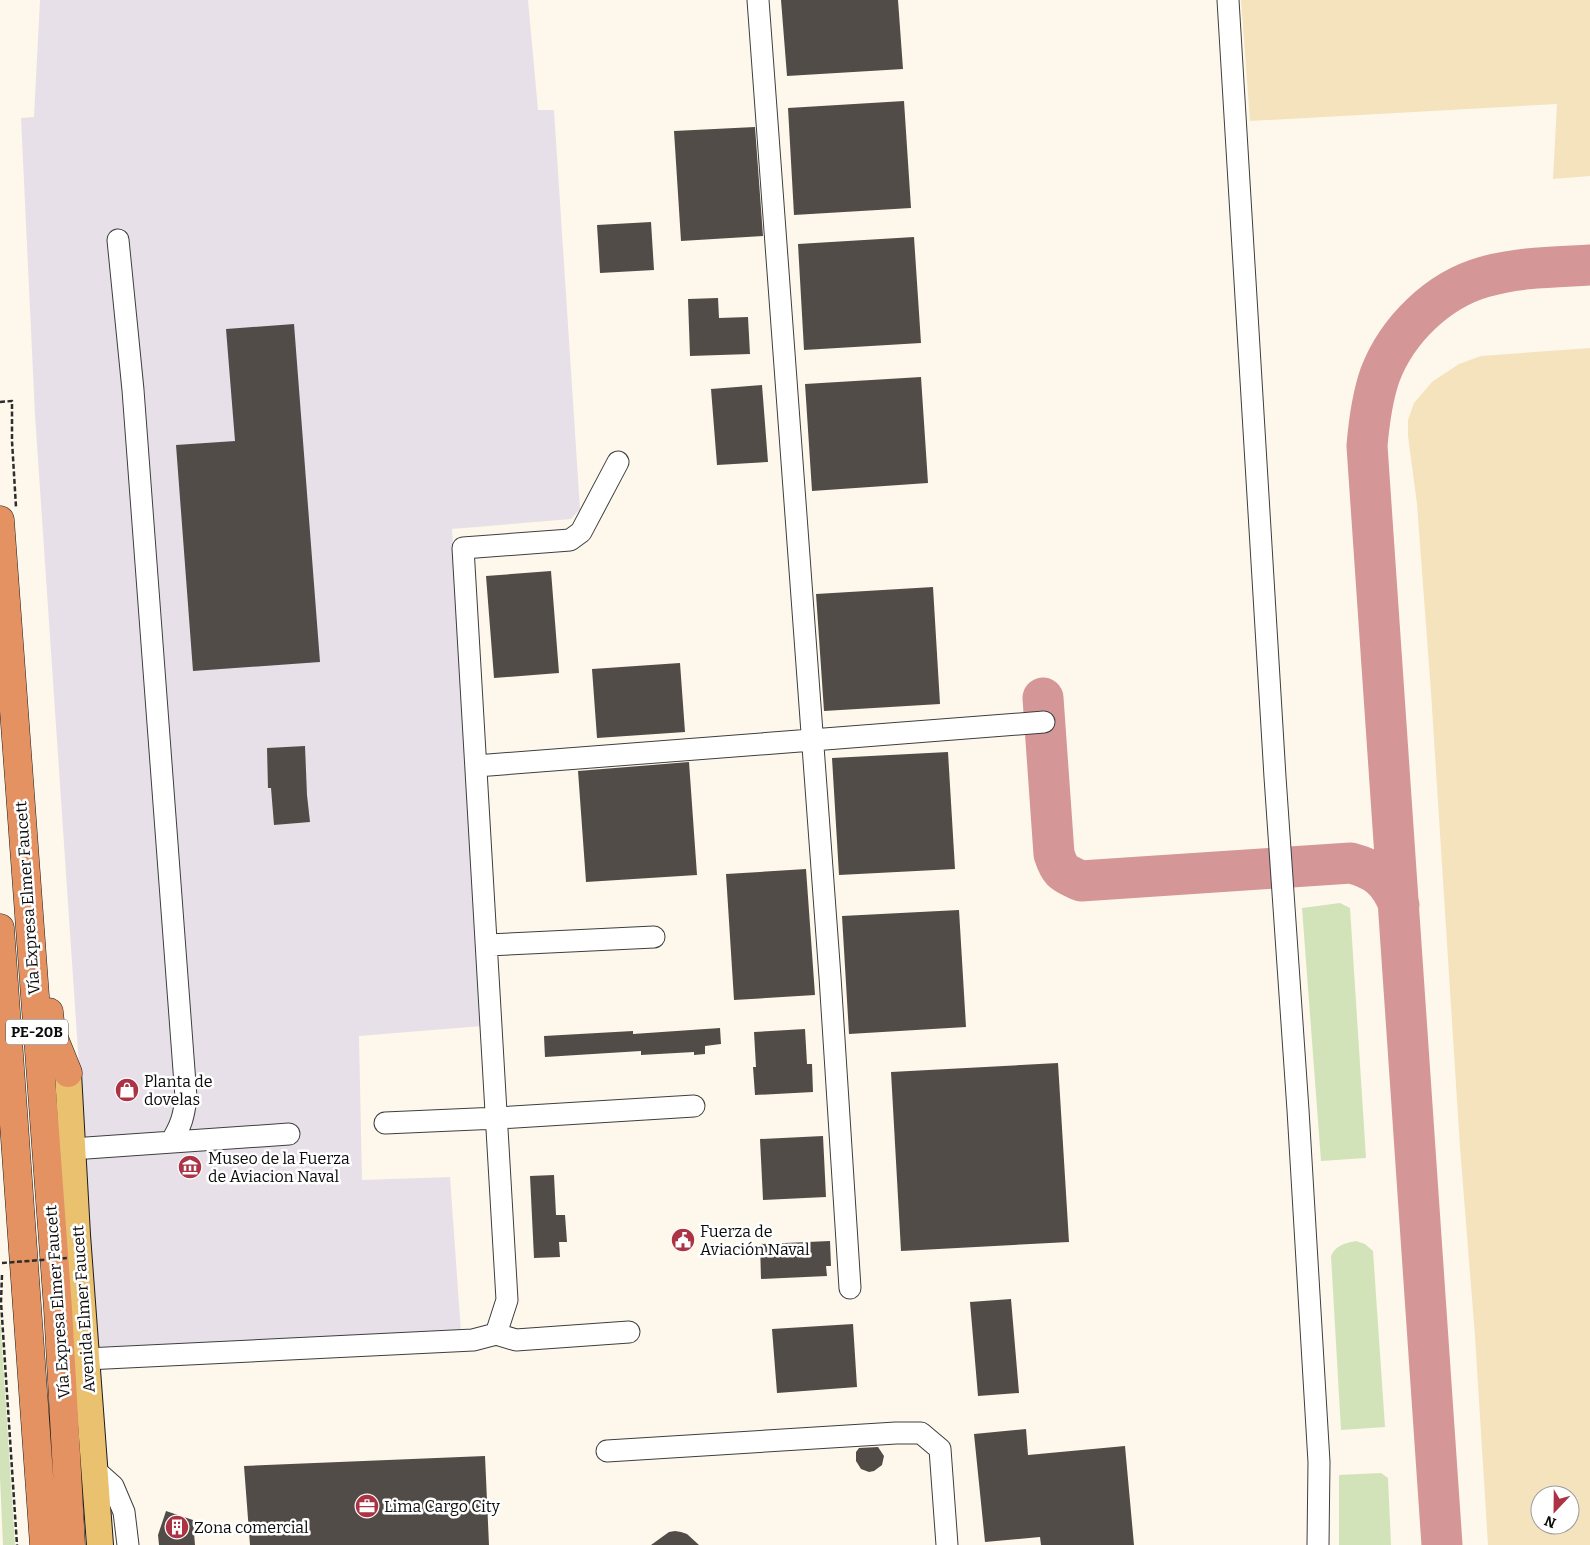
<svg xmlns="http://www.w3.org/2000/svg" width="1590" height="1545" font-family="Bitter,serif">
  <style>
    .industrial { fill: #e7e0e9 }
    .green { fill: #d2e3b9 }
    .sand { fill: #f4e3bd; fill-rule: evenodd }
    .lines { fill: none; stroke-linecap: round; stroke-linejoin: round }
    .taxiway { stroke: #d49697; stroke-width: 41 }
    .building { fill: #524c49 }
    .minor-casing { stroke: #3e3e3e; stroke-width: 23 }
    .major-casing { stroke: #1c1c1c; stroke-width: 28 }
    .highway-casing { stroke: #1c1c1c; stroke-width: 29 }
    .path { stroke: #2d2d2d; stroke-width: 2.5; stroke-dasharray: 5 2.5; stroke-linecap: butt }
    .minor { stroke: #fff; stroke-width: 21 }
    .major { stroke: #e9c16f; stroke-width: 26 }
    .highway { stroke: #e49262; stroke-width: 28 }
    .path-bridge { stroke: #2d2d2d; stroke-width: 2.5; stroke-dasharray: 5 2.5; stroke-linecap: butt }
    .labels { text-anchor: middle; stroke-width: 5; stroke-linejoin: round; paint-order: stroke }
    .shield { fill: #fff; stroke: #545454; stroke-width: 1 }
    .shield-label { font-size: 15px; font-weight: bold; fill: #0b0b0b }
    .street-label { font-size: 16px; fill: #0b0b0b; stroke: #fff }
    .poi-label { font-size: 16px; fill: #0b0b0b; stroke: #fff; text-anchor: start }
  </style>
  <rect width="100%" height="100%" fill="#fdf8eb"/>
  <path class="industrial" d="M40 0H528L538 110H554L580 509 571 519 452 529 482 1026 359 1036 362 1180 450 1177 461 1332 98 1347 35 415 21 118 34 117Z"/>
  <path class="green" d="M1340 903 1350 908 1366 1158 1321 1161 1302 908Z
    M1356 1241 1365 1244 1373 1251 1385 1427 1341 1430 1331 1256C1336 1245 1345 1243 1356 1241Z
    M0 1314 15 1545H3L0 1477Z
    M1381 1473 1388 1478 1391 1545H1339V1475Z"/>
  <path class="sand" d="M1241 0H1590V176L1553 179 1557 104 1250 121Z
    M1590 348V1545H1488L1475 1336 1460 1147 1431 692 1417 504 1408 436V420L1414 403 1432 382 1459 364 1481 356ZM1540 1495H1570V1525H1540Z"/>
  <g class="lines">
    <path class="taxiway" d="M1043 698 1054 854C1060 873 1064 873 1081 881L1351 863C1377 870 1389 880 1399 905
      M1442 1545 1367 446C1369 422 1372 398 1380 375 1397 330 1438 290 1484 277 1518 267 1555 267 1590 265"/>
  </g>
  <path class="building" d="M781 0H898L903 69 787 76Z
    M904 101 911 208 794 215 788 108Z
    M755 127 763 236 681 241 674 131Z
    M651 222 654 270 600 273 597 225Z
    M914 237 921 343 804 350 798 244Z
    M718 298 719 318 748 317 750 354 690 356 688 299Z
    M294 324 320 662 193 671 176 445 235 441 226 329Z
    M921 377 928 483 812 491 805 384Z
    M762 385 768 462 717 465 711 389Z
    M551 571 559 673 494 678 486 576Z
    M933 587 940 704 824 711 816 594Z
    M680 663 685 732 597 738 592 669Z
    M305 746 307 795 310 822 274 825 271 788H268L267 748Z
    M948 752 955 869 839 875 832 758Z
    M689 762 697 875 586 882 578 771Z
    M806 869 815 995 734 1000 726 874Z
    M959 910 966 1027 849 1034 842 916Z
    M720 1028 721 1044 705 1046V1054L694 1055V1052L641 1055V1051L545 1057 544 1036 633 1031V1034Z
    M805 1029 807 1064H812L813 1092 755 1095 753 1067H756L754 1032Z
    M1058 1063 1069 1242 901 1251 891 1072Z
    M823 1136 826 1197 763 1200 760 1139Z
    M554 1175 556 1215H565L567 1242H559L560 1257 534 1258 530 1176Z
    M830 1241 831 1266H826L827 1276 761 1279 760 1244Z
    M1011 1299 1019 1393 978 1396 970 1302Z
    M853 1324 857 1387 777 1393 772 1329Z
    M1026 1429 1028 1455 1125 1446 1134 1545H1041L1040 1537 985 1542 974 1434Z
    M878 1447 884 1456 882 1465 874 1471 869 1472 861 1469 856 1461V1452L859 1448Z
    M485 1456 489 1545H250L244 1466Z
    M166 1511 193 1520 195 1545H159L158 1535Z
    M675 1531 681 1532 687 1534 699 1545H651L669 1532Z"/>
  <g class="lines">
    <g class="minor-casing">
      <path id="minor" d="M758 0 830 977 850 1288
        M1228 0 1275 777 1298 1110 1319 1462 1318 1545
        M118 240 133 390 186 1097C184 1116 181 1126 171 1142
        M476 766 1044 722
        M487 945 654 937
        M385 1123 498 1118 694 1106
        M72 1149 289 1134
        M496 1334 507 1300 463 548 570 540 581 532 618 462
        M86 1359 473 1340 496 1334 516 1340 629 1332
        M607 1451 896 1433H921L940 1449 947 1545
        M95 1470 113 1486 124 1512 128 1545"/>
    </g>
    <g class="major-casing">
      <path id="major" d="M68 1073 77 1235 100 1545"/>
    </g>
    <g class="highway-casing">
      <path id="highway" d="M0 520 58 1309 71 1545
        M0 928 44 1545
        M49 1012 51 1031 68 1073"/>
    </g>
    <path class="path" d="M0 402 12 401V441L16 507
      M2 1275 1 1302 17 1545"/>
    <use href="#minor" class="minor"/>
    <use href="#major" class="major"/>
    <use href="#highway" class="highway"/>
    <path class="path-bridge" d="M2 1263 68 1258"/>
  </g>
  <defs>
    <g id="shop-disc" transform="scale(1.25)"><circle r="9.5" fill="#ab3343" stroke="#fff"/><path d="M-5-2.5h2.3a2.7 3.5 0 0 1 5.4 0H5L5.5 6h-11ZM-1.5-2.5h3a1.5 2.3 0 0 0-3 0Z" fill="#fff"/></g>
    <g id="museum-disc" transform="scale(1.25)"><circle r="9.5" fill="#ab3343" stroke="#fff"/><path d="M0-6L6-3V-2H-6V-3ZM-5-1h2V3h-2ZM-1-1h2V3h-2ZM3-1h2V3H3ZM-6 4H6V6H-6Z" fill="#fff"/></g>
    <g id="civic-disc" transform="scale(1.25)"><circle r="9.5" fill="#ab3343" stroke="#fff"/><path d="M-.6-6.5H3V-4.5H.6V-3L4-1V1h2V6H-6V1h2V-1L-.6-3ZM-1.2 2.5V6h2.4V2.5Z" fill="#fff"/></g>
    <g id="office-disc" transform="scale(1.25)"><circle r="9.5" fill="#ab3343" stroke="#fff"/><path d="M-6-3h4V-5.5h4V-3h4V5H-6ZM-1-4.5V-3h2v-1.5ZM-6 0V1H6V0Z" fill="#fff"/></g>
    <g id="building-disc" transform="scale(1.25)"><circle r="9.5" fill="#ab3343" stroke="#fff"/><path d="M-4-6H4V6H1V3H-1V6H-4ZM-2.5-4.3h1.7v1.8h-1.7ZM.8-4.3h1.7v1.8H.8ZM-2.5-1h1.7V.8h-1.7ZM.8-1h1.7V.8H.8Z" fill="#fff"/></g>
  </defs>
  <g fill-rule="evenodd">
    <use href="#shop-disc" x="127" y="1090"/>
    <use href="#museum-disc" x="190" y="1167"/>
    <use href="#civic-disc" x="683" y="1240"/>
    <use href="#office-disc" x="367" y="1506"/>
    <use href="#building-disc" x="177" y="1527"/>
  </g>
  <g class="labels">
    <rect class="shield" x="6" y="1019.5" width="62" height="25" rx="4"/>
    <g class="shield-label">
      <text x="37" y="1037">PE-20B</text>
    </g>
    <g class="street-label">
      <text transform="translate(27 898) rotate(-94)" y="6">Vía Expresa Elmer Faucett</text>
      <text transform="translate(57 1302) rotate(-94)" y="6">Vía Expresa Elmer Faucett</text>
      <text transform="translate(83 1309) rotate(-94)" y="6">Avenida Elmer Faucett</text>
    </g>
    <g class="poi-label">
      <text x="144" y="1087">Planta de<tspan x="144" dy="18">dovelas</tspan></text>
      <text x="208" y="1164">Museo de la Fuerza<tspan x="208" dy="18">de Aviacion Naval</tspan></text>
      <text x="700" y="1237">Fuerza de<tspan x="700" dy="18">Aviación Naval</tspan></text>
      <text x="384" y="1512">Lima Cargo City</text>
      <text x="194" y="1533">Zona comercial</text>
    </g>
  </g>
  <g transform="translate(1555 1510) rotate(202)"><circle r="24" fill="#ffffff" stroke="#9d9d9d"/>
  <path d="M0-4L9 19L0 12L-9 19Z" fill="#ab3343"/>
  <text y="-8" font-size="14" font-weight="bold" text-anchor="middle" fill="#0b0b0b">N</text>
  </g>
</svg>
